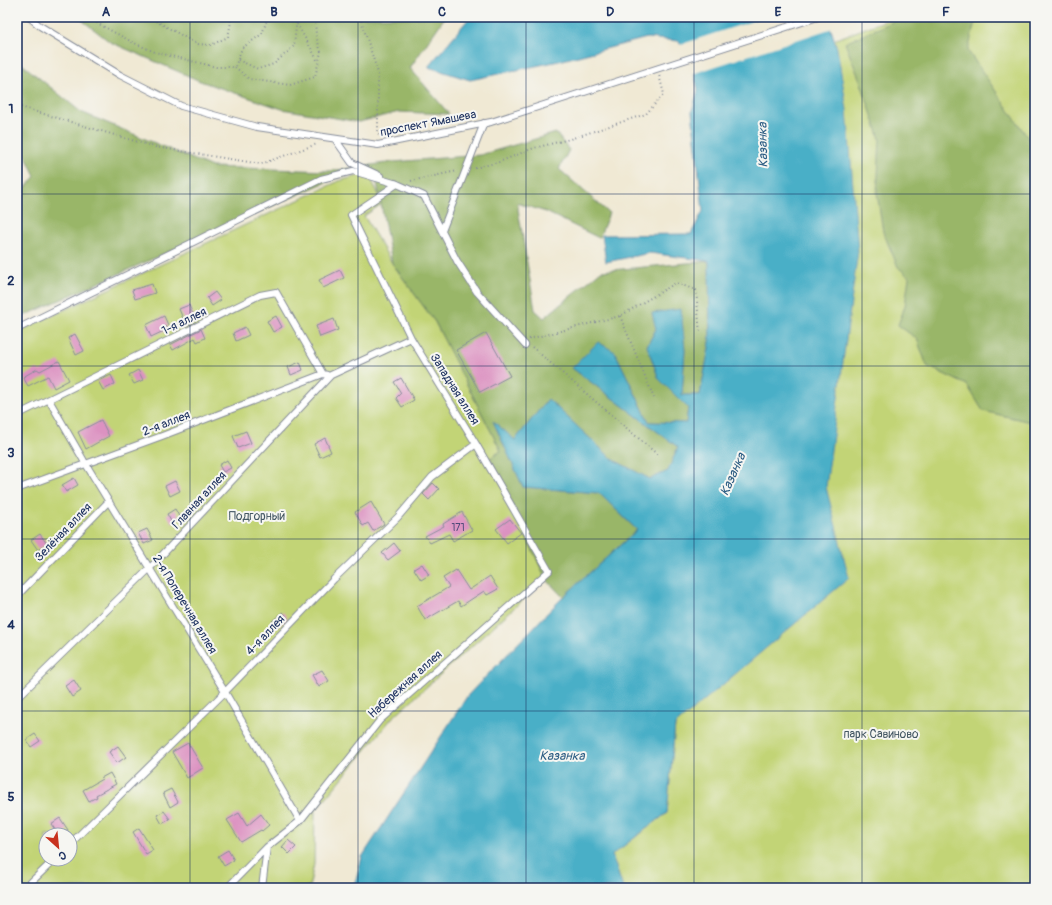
<svg xmlns="http://www.w3.org/2000/svg" width="1052" height="905" font-family="Pangolin,sans-serif">
  <style>
    .green { fill: #c2d476; stroke: #6e826a; fill-rule: evenodd }
    .forest { fill: #99b667; stroke: #5a7262 }
    .water { fill: #48afc7; stroke: #326f92 }
    .pier { fill: #f0e9d4 }
    .building { fill: #dc92c1 }
    .lines { fill: none; stroke-linecap: round; stroke-linejoin: round }
    .lane-casing { stroke: #868c99; stroke-width: 8 }
    .path { stroke: #868c99; stroke-width: 2; stroke-dasharray: 1 3; stroke-linecap: butt }
    .lane { stroke: #fff; stroke-width: 6 }
    .grid { fill: none; stroke: #1b2f5e; stroke-width: 1; stroke-opacity: 0.55 }
    .labels { text-anchor: middle; stroke-width: 4; stroke-linejoin: round; paint-order: stroke }
    .number-label { font-size: 10px; fill: #4b4877 }
    .street-label { font-size: 12px; fill: #1b2f5e; stroke: #f6f6f2 }
    .park-label { font-size: 12px; fill: #455864; stroke: #f6f6f2 }
    .water-label { font-size: 13px; font-style: italic; fill: #2b5c83; stroke: #f6f6f2 }
    .neatline { fill: none; stroke: #1b2f5e; stroke-width: 1.5 }
    .grid-label { font-size: 13px; text-anchor: middle; font-weight: bold; fill: #1b2f5e }
  </style>
  <rect width="100%" height="100%" fill="#f6f6f2"/>
  <filter id="ink" filterUnits="userSpaceOnUse"><feTurbulence type="fractalNoise" baseFrequency=".025" numOctaves="2"/><feDisplacementMap in="SourceGraphic" scale="8" xChannelSelector="R" yChannelSelector="G"/><feConvolveMatrix kernelMatrix="1 2 1 2 8 2 1 2 1" color-interpolation-filters="sRGB"/></filter>
  <filter id="wash" filterUnits="userSpaceOnUse"><feTurbulence type="fractalNoise" baseFrequency=".012" numOctaves="4" result="noise"/><feDisplacementMap in="SourceGraphic" scale="16" xChannelSelector="R" yChannelSelector="G"/><feGaussianBlur stdDeviation="0.9" result="paint"/><feColorMatrix in="noise" values="0 0 0 0 0 0 0 0 0 0 0 0 0 0 0 0 0 1.4 0 .05"/><feComposite in="paint" operator="in"/></filter>
  <g filter="url(#wash)">
    <rect width="100%" height="100%" fill="#f0e9d4"/>
    <path class="green" d="M895 17H1035V888H623L612 855 667 813 675 725 831 41Z
      M368 173 383 203 364 216 392 263 435 322 501 451 490 458 546 579 392 718 315 811 314 864 309 888H17V332L339 181ZM46 835H70V859H46Z"/>
    <path class="forest" d="M78 17H445L410 68 449 114 399 112 359 122 282 109 200 81 110 42Z
      M903 17H976L968 51 1035 148V208L1032 233 1035 238V423L983 411 967 385 927 366 917 339 898 325 905 306 909 277 898 267 883 232 877 193 880 139 861 83 845 43Z
      M17 60 81 112 212 167 329 171 393 162 480 155 556 133 569 150 559 169 609 213 599 238 546 212 517 203 535 310 544 318 601 271 709 261 710 343 700 395H682L685 350 656 329 647 346 659 379 688 408 686 423 649 422 615 352 572 368 678 447 668 471 650 479 612 459 548 399 515 440 494 422 523 487 599 493 637 530 563 597 546 579 490 458 501 451 435 322 392 263 376 177 369 169 333 179 17 319V199L35 176 17 137Z"/>
    <path class="water" d="M470 17H827L837 48 847 110 858 251 826 487 849 578 675 725 667 813 612 855 623 888H354L362 857 468 695 563 597 637 530 599 493 523 487 493 421 515 440 548 399 612 459 650 479 668 471 678 447 572 368 598 342 615 352 649 422 686 423 688 408 659 379 647 346 656 329 652 313 681 309 685 350 682 395H700L710 343 709 261 650 253 606 262 602 235 691 234 703 211 692 111 698 90 693 69 679 41 647 38 559 61 470 80 428 67Z"/>
    <path class="pier" d="M765 17H829L833 28 692 74 679 45Z"/>
    <g id="blocks">
      <path class="building" d="M340 270 344 278 323 288 319 280Z
        M152 284 155 293 135 299 132 290Z
        M215 292 221 300 212 306 207 298Z
        M189 305 196 322 186 326 179 309Z
        M164 316 168 325 166 326 168 329 151 337 146 325Z
        M276 316 282 327 273 332 267 321Z
        M334 319 338 330 320 337 316 326Z
        M245 327 249 335 236 341 233 333Z
        M201 329 205 338 197 342 195 338 173 350 170 345Z
        M486 333 510 376 480 392 456 350Z
        M75 334 84 351 76 355 68 338Z
        M59 361 69 380 54 388 48 376 28 386 23 377 37 369 40 371Z
        M300 362 303 370 291 375 288 367Z
        M138 370 143 380 134 384 129 375Z
        M111 375 115 384 103 390 98 381Z
        M401 378 414 400 402 407 396 398 401 393 394 382Z
        M101 420 109 436 86 449 78 432Z
        M246 431 251 443 238 448 233 436Z
        M325 438 331 452 320 457 314 444Z
        M227 460 231 468 223 472 219 465Z
        M74 478 78 485 66 492 62 485Z
        M175 481 180 491 170 496 165 486Z
        M433 483 439 489 429 500 423 494Z
        M371 502 384 524 373 531 368 523 363 526 355 512Z
        M175 509 180 518 172 523 167 514Z
        M462 512 472 530 453 541 449 534 430 543 425 536 444 526 443 524Z
        M510 519 521 533 507 543 496 529Z
        M147 529 153 540 144 544 138 533Z
        M40 534 47 544 38 550 31 540Z
        M394 543 400 551 388 560 382 553Z
        M422 564 429 575 421 580 414 569Z
        M456 570 469 590 490 576 498 589 487 595 484 591 461 606 458 601 425 620 417 606 449 587 443 578Z
        M283 612 288 619 277 627 272 621Z
        M322 670 329 681 319 687 312 675Z
        M74 680 81 691 72 697 65 686Z
        M35 734 40 741 31 747 26 740Z
        M188 743 203 768 187 778 172 752Z
        M118 746 126 757 117 763 109 752Z
        M110 773 116 784 96 795 97 797 89 801 83 790 102 779 101 778Z
        M171 789 178 802 170 807 163 793Z
        M164 811 170 819 162 824 157 815Z
        M239 813 247 826 261 814 269 825 262 831 261 830 241 842 227 820Z
        M60 818 68 830 59 835 51 824Z
        M139 828 153 850 146 854 133 832Z
        M288 840 296 847 289 854 282 847Z
        M228 850 234 860 224 866 218 856Z"/>
    </g>
  </g>
  <g filter="url(#ink)">
    <use href="#blocks" fill-opacity="0" stroke="#868c99" stroke-width="1"/>
    <g class="lines">
      <g class="lane-casing">
        <path id="lane" d="M29 17 40 26 120 75 181 106 257 127 378 145 491 122 818 17
          M335 139 352 163 380 176
          M395 183 424 196 457 261 477 292 525 345
          M442 231 484 123
          M17 329 321 179 353 171 397 184
          M49 400 84 461 225 692 300 821
          M17 415 260 295 276 292 323 374
          M17 489 162 436 323 374 327 375
          M17 596 109 501
          M17 698 150 568 331 375 411 338
          M70 844 225 692 334 579 398 517 432 477 476 444
          M25 888 55 859
          M227 888 267 847 300 821 380 720 549 571 476 444 411 338 351 215 397 184
          M262 888 267 847"/>
      </g>
      <path class="path" d="M86 17 132 42 155 52 216 67H235L242 48 262 34 268 17
        M149 17 197 44 211 45 228 37 231 22 230 17
        M360 17 378 73V137
        M297 24 312 50 318 62
        M238 60 258 69 274 64 294 46 297 17
        M235 67 249 79 290 85 315 77 321 52 316 36 315 17
        M17 106 155 147 261 164 317 144
        M475 168 499 162 534 148 570 139 646 114 664 94 659 75
        M411 181 457 171
        M620 316 654 398
        M529 339 620 316 676 283 696 290 700 333
        M532 347 658 455"/>
      <use href="#lane" class="lane"/>
    </g>
  </g>
  <path class="grid" d="M190 17V888M358 17V888M526 17V888M694 17V888M862 17V888M17 194H1035M17 366H1035M17 539H1035M17 711H1035"/>
  <g class="labels">
    <g class="number-label">
      <text x="458" y="531">171</text>
    </g>
    <g class="street-label">
      <text transform="translate(428 123) rotate(-11)" y="4">проспект Ямашева</text>
      <text transform="translate(184 321) rotate(-26)" y="4">1-я аллея</text>
      <text transform="translate(455 389) rotate(58)" y="4">Западная аллея</text>
      <text transform="translate(166 423) rotate(-21)" y="4">2-я аллея</text>
      <text transform="translate(199 500) rotate(-47)" y="4">Главная аллея</text>
      <text transform="translate(63 532) rotate(-46)" y="4">Зелёная аллея</text>
      <text transform="translate(185 604) rotate(59)" y="4">2-я Поперечная аллея</text>
      <text transform="translate(265 635) rotate(-46)" y="4">4-я аллея</text>
      <text transform="translate(405 684) rotate(-42)" y="4">Набережная аллея</text>
    </g>
    <g class="park-label">
      <text x="257" y="520">Подгорный</text>
      <text x="881" y="738">парк Савиново</text>
    </g>
    <g class="water-label">
      <text transform="translate(762 145) rotate(-91)" y="5">Казанка</text>
      <text transform="translate(732 474) rotate(-66)" y="5">Казанка</text>
      <text x="562" y="760">Казанка</text>
    </g>
  </g>
  <rect width="1052" height="905" fill="none" stroke="#f6f6f2" stroke-width="44"/>
  <g transform="translate(58 847) rotate(153)"><circle r="19" fill="#f6f6f2" stroke="#9ea6b7"/>
  <path d="M0-3L7 15L0 10L-7 15Z" fill="#c8321e"/>
  <text y="-6" font-size="11" font-weight="bold" text-anchor="middle" fill="#1b2f5e">С</text>
  </g>
  <rect x="22" y="22" width="1008" height="861" class="neatline"/>
  <g class="grid-label">
    <text x="106" y="16">A</text>
    <text x="274" y="16">B</text>
    <text x="442" y="16">C</text>
    <text x="610" y="16">D</text>
    <text x="778" y="16">E</text>
    <text x="946" y="16">F</text>
    <text x="11" y="113">1</text>
    <text x="11" y="285">2</text>
    <text x="11" y="457">3</text>
    <text x="11" y="629">4</text>
    <text x="11" y="801">5</text>
  </g>
</svg>
